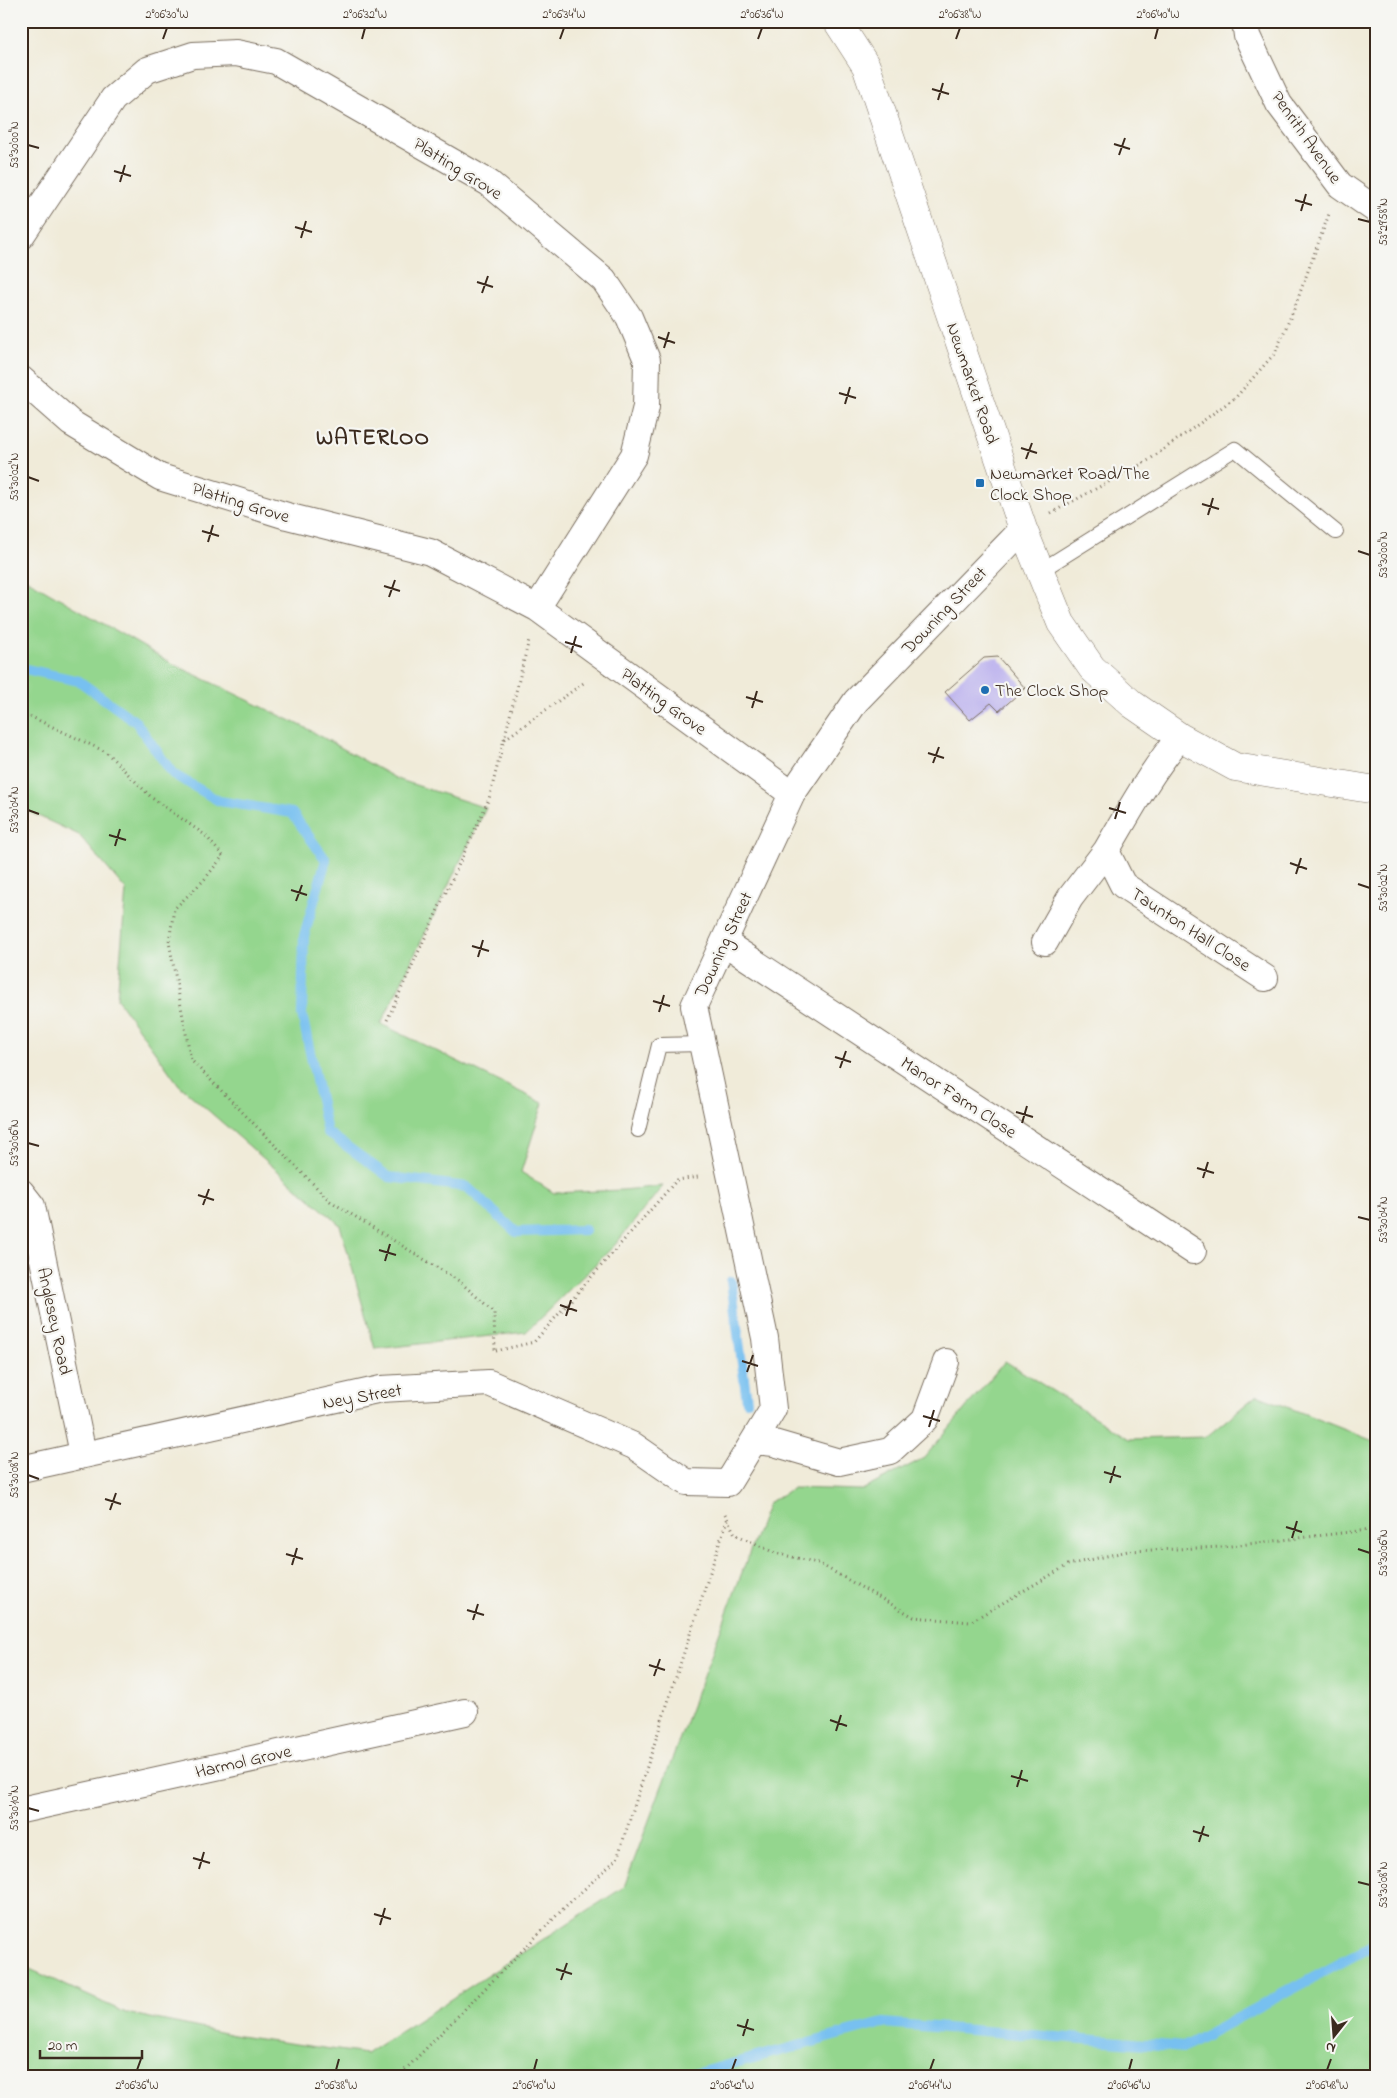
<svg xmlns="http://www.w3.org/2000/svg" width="1397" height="2098" font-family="'Indie Flower',sans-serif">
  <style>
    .green { fill: #94d68e; stroke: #688056 }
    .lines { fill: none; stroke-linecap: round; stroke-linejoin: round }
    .stream { stroke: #77c0f0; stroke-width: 10 }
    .building { fill: #b0a4ed }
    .lane-casing { stroke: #7a6e5f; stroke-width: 16 }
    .street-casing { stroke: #7a6e5f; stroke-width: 28 }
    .secondary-casing { stroke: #7a6e5f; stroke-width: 29 }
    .path { stroke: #7a6e5f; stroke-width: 3; stroke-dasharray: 1 4; stroke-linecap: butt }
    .lane { stroke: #fff; stroke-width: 14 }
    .street { stroke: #fff; stroke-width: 26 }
    .secondary { stroke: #fff; stroke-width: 28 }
    .ticks { fill: none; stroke: #3b2a1e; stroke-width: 2 }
    .poi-dot { fill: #1f6fb2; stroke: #f6f6f2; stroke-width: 2 }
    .labels { text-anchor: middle; stroke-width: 4.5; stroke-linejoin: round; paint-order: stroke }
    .street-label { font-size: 18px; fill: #3b2a1e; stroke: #f6f6f2 }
    .poi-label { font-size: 18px; fill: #3b2a1e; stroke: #f6f6f2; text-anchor: start }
    .district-label { font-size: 22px; font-weight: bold; letter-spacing: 1px; fill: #3b2a1e; stroke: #f6f6f2 }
    .neatline { fill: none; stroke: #3b2a1e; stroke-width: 2 }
    .ticks-label { font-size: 12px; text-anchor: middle; fill: #3b2a1e }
  </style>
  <rect width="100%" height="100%" fill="#f6f6f2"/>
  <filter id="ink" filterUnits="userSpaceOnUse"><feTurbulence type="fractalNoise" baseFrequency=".02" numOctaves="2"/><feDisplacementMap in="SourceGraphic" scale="10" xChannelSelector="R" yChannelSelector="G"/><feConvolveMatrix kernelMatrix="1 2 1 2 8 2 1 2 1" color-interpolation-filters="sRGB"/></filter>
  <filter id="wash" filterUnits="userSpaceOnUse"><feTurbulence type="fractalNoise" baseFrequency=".0096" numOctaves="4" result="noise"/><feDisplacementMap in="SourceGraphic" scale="20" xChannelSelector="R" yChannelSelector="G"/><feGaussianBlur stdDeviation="1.12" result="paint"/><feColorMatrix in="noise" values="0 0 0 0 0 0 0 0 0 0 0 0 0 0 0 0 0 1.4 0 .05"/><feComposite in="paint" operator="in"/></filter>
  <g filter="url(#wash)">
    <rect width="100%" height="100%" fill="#f0ebd9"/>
    <path class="green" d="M21 576 173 664 306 728 397 779 486 808 381 1024 543 1103 521 1172 554 1193 622 1190 663 1186 614 1246 526 1332 375 1349 340 1225 179 1085 117 999 126 890 79 835 21 808Z
      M1005 1361 1129 1439 1206 1437 1257 1395 1376 1442V2077H21V1965L126 2013 239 2036 366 2054 624 1887 768 1503 793 1488 862 1490 924 1458Z"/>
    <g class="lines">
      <path class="stream" d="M21 668 79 681 136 722 173 774 219 801 292 813 326 860 304 936 302 1014 327 1132 389 1177 467 1187 516 1232 585 1230
        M731 1281 747 1401
        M683 2077 883 2023 1184 2047 1376 1944"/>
    </g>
    <g id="blocks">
      <path class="building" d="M998 657 1025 688 999 711 991 703 970 720 945 692 984 658Z"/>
    </g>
  </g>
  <g filter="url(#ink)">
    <use href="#blocks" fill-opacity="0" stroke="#7a6e5f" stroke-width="1"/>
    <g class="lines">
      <g class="lane-casing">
        <path id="lane" d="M1040 571 1235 449 1336 532
          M638 1130 659 1045 702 1044"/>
      </g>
      <g class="street-casing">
        <path id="street" d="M1245 21 1247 36 1279 104 1340 185 1376 210
          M21 236 113 99 147 70 193 55 236 53 276 61 489 183 604 280 629 317 647 360 646 407 634 455 537 608
          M21 379 71 423 160 477 287 516 430 552 537 608 792 794
          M1180 737C1151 771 1129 812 1106 851L1123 885 1265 978
          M1045 942 1070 898 1106 851
          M725 943 1193 1251
          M21 1192 32 1206 83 1454
          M754 1441 774 1443 839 1462 890 1451 925 1419 946 1362
          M21 1469 381 1389 489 1383 634 1446 686 1482 728 1483 773 1409 765 1338 694 1006 792 794 856 701 1023 529
          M21 1810 465 1712"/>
      </g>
      <g class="secondary-casing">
        <path id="secondary" d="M837 21 866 66 1023 529 1061 623 1092 668 1132 704 1180 737 1235 767 1376 790"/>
      </g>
      <path class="path" d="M1051 513 1149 460 1236 397 1275 353 1294 309 1329 214
        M21 712 106 752 152 798 205 835 223 856 204 880 174 909 169 942 191 1060 330 1201 459 1281 494 1312 495 1353
        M505 739 585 682
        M387 1020 489 799 529 640
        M496 1351 534 1342 677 1180 698 1177
        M725 1514 735 1534 775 1553 818 1563 914 1617 970 1622 1068 1565 1128 1551 1222 1547 1376 1529
        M398 2077 567 1905 617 1859 727 1520"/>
      <use href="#lane" class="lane"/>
      <use href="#street" class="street"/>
      <use href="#secondary" class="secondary"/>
    </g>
  </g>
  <path class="ticks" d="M163 39 167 28M362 39 365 28M560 39 564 28M758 39 762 28M956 39 960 28M1155 39 1158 28M932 89 949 94M938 100 943 83M1114 144 1130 149M28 145 39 148M1119 155 1125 138M114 171 131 176M120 182 125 165M1295 200 1312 205M1301 211 1306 194M1358 219 1370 222M295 227 312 232M301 238 306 221M477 282 493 287M482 293 488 276M658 337 675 343M664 348 669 332M839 393 856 398M845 404 850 387M1021 448 1037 453M1026 459 1032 443M28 477 39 481M1202 504 1219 509M1208 515 1213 498M202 531 219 536M208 542 213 525M1358 551 1370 555M384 586 400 591M389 597 395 580M565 642 582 647M571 653 576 636M746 697 763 702M752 708 757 691M928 753 944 758M933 763 939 747M1109 808 1126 813M28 810 39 814M1115 819 1120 802M109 835 126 840M115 846 120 829M1290 863 1307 869M1296 874 1301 858M1358 884 1370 888M291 890 307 895M296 901 302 885M472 946 489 951M478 957 483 940M653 1001 670 1006M659 1012 664 995M835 1057 851 1062M840 1068 846 1051M1016 1112 1033 1117M1022 1123 1027 1106M28 1143 39 1146M1197 1168 1214 1173M1203 1178 1208 1162M198 1195 214 1200M203 1205 209 1189M1358 1217 1370 1220M379 1250 396 1255M385 1261 390 1244M560 1305 577 1311M566 1316 571 1300M742 1361 758 1366M747 1372 753 1355M923 1416 940 1421M929 1427 934 1410M1104 1472 1121 1477M28 1475 39 1479M1110 1483 1115 1466M105 1499 121 1504M110 1510 116 1493M1286 1527 1302 1532M1292 1538 1297 1521M1358 1549 1370 1553M286 1554 303 1559M292 1565 297 1548M467 1610 484 1615M473 1620 478 1604M649 1665 665 1670M654 1676 660 1659M830 1720 847 1726M836 1731 841 1715M1011 1776 1028 1781M1017 1787 1022 1770M28 1808 39 1811M1193 1831 1209 1836M1199 1842 1204 1826M193 1858 210 1863M199 1869 204 1852M1358 1882 1370 1885M374 1914 391 1919M380 1925 385 1908M556 1969 572 1974M561 1980 567 1963M737 2025 754 2030M743 2036 748 2019M137 2070 141 2059M336 2070 339 2059M534 2070 537 2059M732 2070 736 2059M930 2070 934 2059M1129 2070 1132 2059M1327 2070 1331 2059"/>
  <g class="poi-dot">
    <rect x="975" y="478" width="10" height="10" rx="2.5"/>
    <circle cx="985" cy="690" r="5"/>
  </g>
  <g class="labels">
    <g class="street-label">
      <text transform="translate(1307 137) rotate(55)" y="6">Penrith Avenue</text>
      <text transform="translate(458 168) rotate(32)" y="6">Platting Grove</text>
      <text transform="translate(973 383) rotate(71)" y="6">Newmarket Road</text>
      <text transform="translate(241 502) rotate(17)" y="6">Platting Grove</text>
      <text transform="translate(944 610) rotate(-46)" y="6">Downing Street</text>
      <text transform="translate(664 701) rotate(36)" y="6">Platting Grove</text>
      <text transform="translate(1191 929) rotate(33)" y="6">Taunton Hall Close</text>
      <text transform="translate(723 944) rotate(-65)" y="6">Downing Street</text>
      <text transform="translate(959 1097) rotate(33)" y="6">Manor Farm Close</text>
      <text transform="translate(55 1321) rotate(78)" y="6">Anglesey Road</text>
      <text transform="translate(362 1396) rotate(-10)" y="6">Ney Street</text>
      <text transform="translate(243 1761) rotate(-13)" y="6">Harmol Grove</text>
    </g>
    <g class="poi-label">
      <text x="990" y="479">Newmarket Road/The<tspan x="990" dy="21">Clock Shop</tspan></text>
      <text x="995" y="696">The Clock Shop</text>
    </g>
    <g class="district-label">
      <text x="373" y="444">WATERLOO</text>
    </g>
  </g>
  <rect width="1397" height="2098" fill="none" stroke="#f6f6f2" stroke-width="55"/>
  <g transform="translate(1334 2036) rotate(197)" stroke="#f6f6f2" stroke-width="4" paint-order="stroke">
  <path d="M0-4L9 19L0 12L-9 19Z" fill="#3b2a1e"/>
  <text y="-8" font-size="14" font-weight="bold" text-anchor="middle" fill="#3b2a1e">N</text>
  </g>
  <path d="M40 2050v8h102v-8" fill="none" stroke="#3b2a1e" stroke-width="2.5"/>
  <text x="48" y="2050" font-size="15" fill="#3b2a1e" stroke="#f6f6f2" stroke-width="4" paint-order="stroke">20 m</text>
  <rect x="28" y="28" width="1342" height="2042" class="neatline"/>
  <g class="ticks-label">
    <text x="167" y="18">2°06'30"W</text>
    <text x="365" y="18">2°06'32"W</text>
    <text x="564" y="18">2°06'34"W</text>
    <text x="762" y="18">2°06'36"W</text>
    <text x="960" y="18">2°06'38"W</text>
    <text x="1158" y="18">2°06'40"W</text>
    <text transform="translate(14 145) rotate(-90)" y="4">53°30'00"N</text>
    <text transform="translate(1383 222) rotate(-90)" y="4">53°29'58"N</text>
    <text transform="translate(14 477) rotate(-90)" y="4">53°30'02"N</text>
    <text transform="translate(1383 555) rotate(-90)" y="4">53°30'00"N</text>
    <text transform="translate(14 810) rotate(-90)" y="4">53°30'04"N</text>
    <text transform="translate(1383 888) rotate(-90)" y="4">53°30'02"N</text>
    <text transform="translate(14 1143) rotate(-90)" y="4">53°30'06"N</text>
    <text transform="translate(1383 1220) rotate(-90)" y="4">53°30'04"N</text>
    <text transform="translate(14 1475) rotate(-90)" y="4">53°30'08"N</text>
    <text transform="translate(1383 1553) rotate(-90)" y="4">53°30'06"N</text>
    <text transform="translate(14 1808) rotate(-90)" y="4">53°30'10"N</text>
    <text transform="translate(1383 1885) rotate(-90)" y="4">53°30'08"N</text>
    <text x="137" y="2089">2°06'36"W</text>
    <text x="336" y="2089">2°06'38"W</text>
    <text x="534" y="2089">2°06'40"W</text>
    <text x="732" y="2089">2°06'42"W</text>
    <text x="930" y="2089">2°06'44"W</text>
    <text x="1129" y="2089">2°06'46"W</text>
    <text x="1327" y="2089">2°06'48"W</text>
  </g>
</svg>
